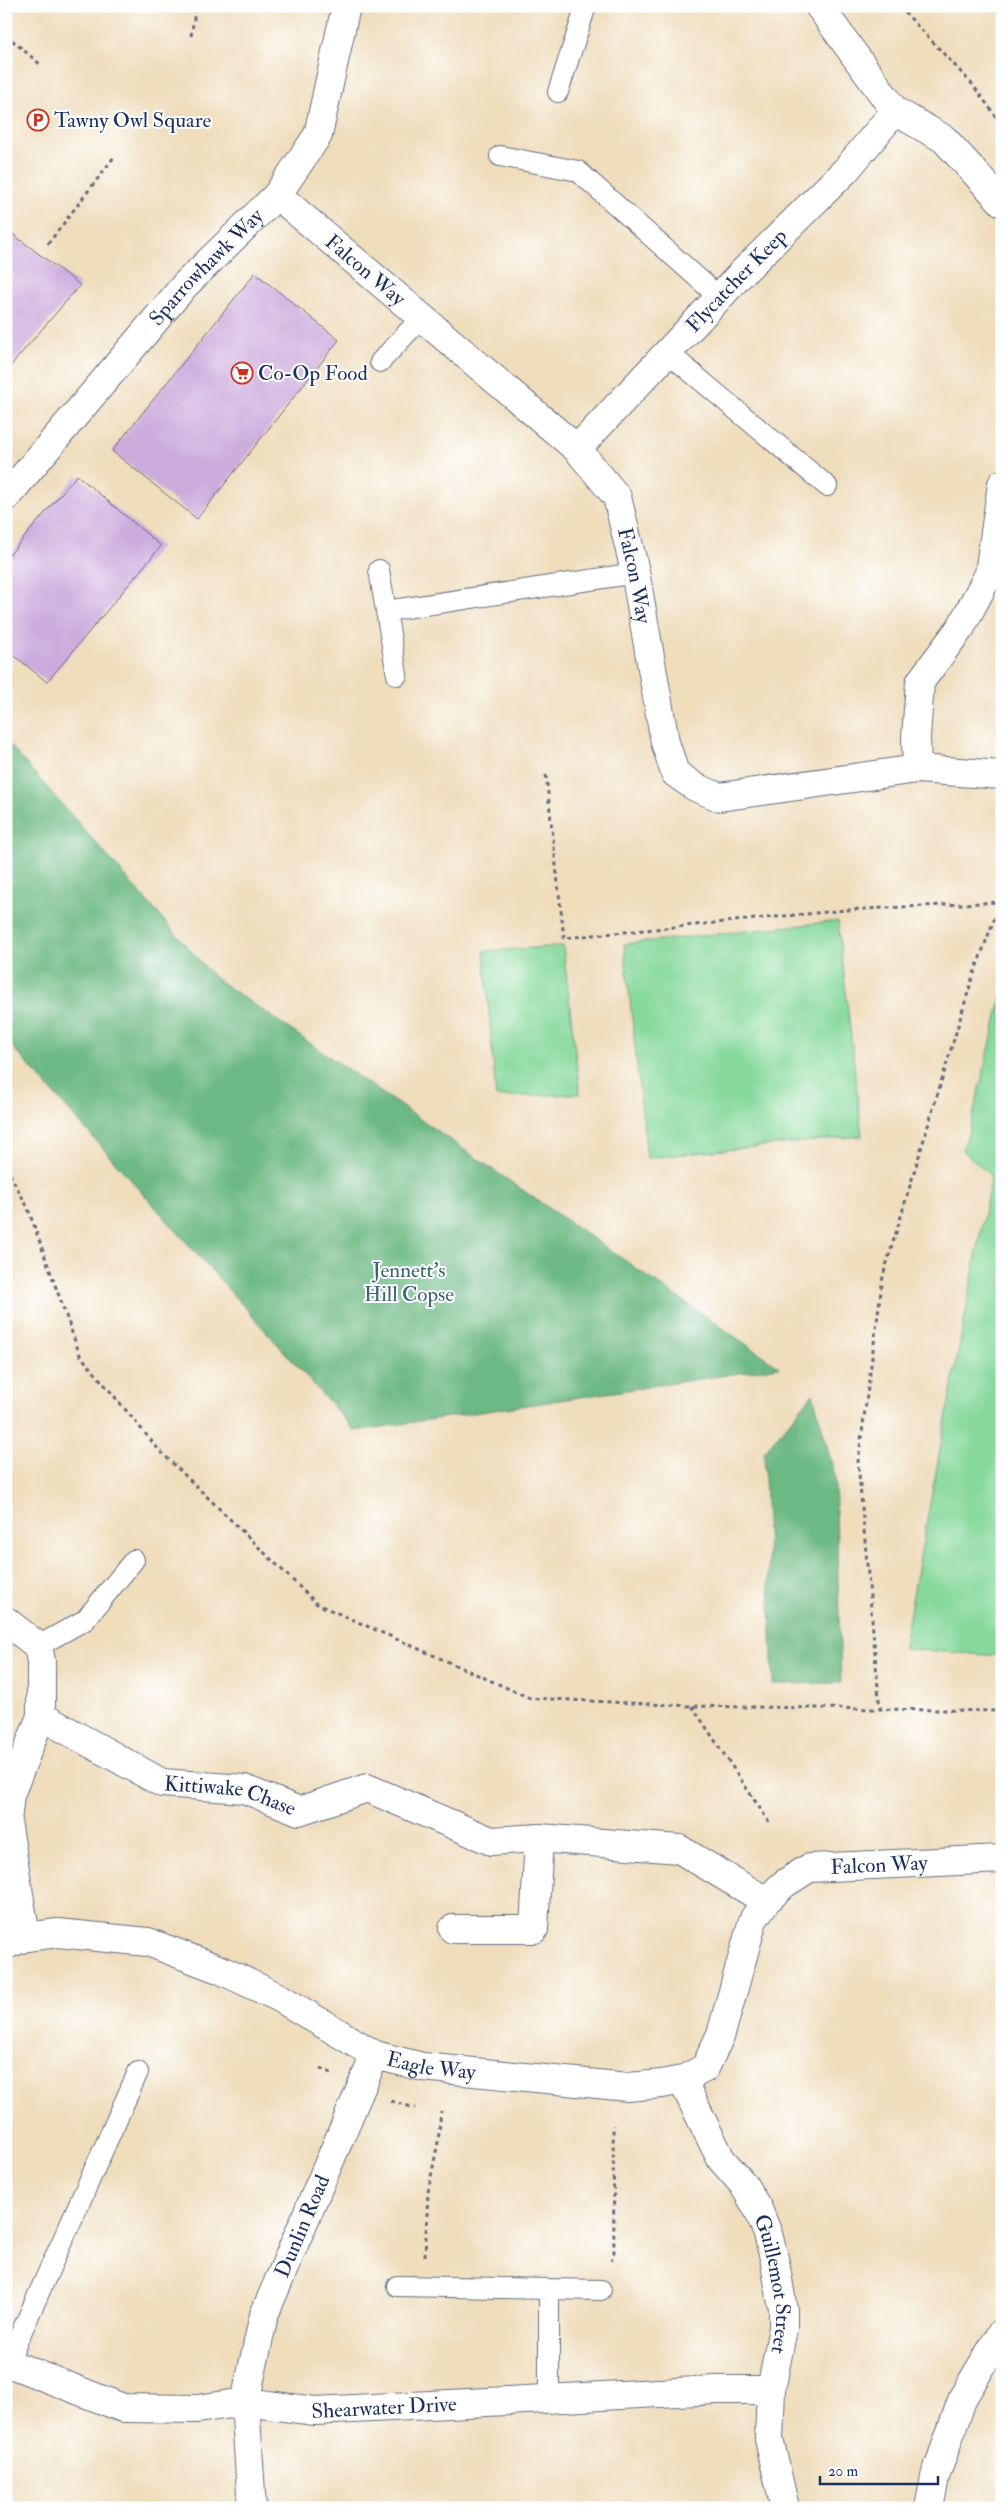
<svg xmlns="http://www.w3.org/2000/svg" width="1008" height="2514" font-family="'IM FELL Double Pica',serif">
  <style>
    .green { fill: #87d99b; stroke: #51847c }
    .forest { fill: #6db983; stroke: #447470 }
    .building { fill: #ccabdd }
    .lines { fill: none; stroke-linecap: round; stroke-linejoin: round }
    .service-casing { stroke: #656c7f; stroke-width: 22 }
    .minor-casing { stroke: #656c7f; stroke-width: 30 }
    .tertiary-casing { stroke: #656c7f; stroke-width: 30 }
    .path { stroke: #656c7f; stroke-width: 3; stroke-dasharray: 4 4; stroke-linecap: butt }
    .service { stroke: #fff; stroke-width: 20 }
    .minor { stroke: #fff; stroke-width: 28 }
    .tertiary { stroke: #fff; stroke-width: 28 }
    .labels { text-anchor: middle; stroke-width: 4; stroke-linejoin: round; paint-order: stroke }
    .poi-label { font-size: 21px; fill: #1b2f5e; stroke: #fff; text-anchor: start }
    .street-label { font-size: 21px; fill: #1b2f5e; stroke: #fff }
    .park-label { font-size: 21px; fill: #3b6270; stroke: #fff }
  </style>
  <rect width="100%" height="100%" fill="#fff"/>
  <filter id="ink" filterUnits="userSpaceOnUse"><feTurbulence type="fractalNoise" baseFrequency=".02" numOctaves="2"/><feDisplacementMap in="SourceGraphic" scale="10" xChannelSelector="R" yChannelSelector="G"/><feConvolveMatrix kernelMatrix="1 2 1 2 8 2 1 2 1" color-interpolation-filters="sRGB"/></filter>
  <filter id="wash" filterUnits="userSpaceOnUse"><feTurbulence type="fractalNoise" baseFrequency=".0096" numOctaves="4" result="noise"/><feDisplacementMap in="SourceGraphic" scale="20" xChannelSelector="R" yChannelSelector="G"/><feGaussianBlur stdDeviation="1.12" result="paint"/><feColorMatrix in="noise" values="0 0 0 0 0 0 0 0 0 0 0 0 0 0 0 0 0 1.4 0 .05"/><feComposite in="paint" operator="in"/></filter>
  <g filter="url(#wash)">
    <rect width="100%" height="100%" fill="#efddbc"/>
    <path class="green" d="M838 921 862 1136 647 1158 624 944Z
      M563 946 580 1094 496 1097 484 951Z
      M1002 995V1656L903 1649 991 1176 962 1150 969 1132Z"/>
    <path class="forest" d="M6 741 214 977 779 1367 355 1431 6 1040Z
      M813 1394 835 1476 841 1683 773 1684 764 1452Z"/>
    <g id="blocks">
      <path class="building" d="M6 229 80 285 6 371Z
        M255 273 339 340 197 519 112 451Z
        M77 475 161 546 47 682 6 649V559Z"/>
    </g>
  </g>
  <g filter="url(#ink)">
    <use href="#blocks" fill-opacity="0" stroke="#656c7f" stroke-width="1"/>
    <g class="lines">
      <g class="service-casing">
        <path id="service" d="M558 92 586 6
          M500 156 578 171 719 297
          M667 352 827 486
          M380 362 422 317
          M379 570 397 675
          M386 611 636 573
          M38 1646 85 1620 134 1560
          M397 2286 549 2289V2399
          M549 2289 601 2290
          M8 2362 138 2072"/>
      </g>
      <g class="minor-casing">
        <g id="minor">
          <path d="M819 6 895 111 944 139 1002 202"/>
          <path id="s1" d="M277 195 577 449 617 497 635 571 665 742 675 773 695 787 719 797 917 769 1002 775"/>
          <path id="s2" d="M577 449 741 274 846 170 895 111"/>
          <path id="s3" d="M6 497 185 285 277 195 318 135 346 6"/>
          <path d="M917 769 916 737 920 682 961 627 989 574 1002 484"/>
          <path d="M6 1621 38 1646 41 1661V1716L10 1795 7 1821 26 1937"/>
          <path id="s4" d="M41 1716 162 1783 244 1789 299 1811 367 1788 491 1841 539 1838 679 1849 766 1901"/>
          <path d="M453 1929H534L539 1838"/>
          <path id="s5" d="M6 1945 26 1937 58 1933 148 1942 221 1970 280 1998 375 2055 423 2067 628 2087 662 2084 682 2080 705 2068 721 2034 753 1920 766 1901 784 1884 809 1868 1002 1859"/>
          <path id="s6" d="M682 2080 721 2159 743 2184 758 2209 768 2234 775 2262 783 2309V2328L771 2390 769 2439 785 2508"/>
          <path id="s7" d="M6 2362 123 2408 197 2409 245 2402 315 2411 716 2390H771"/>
          <path id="s8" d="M252 2508 245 2402 264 2315 375 2055"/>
        </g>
      </g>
      <g class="tertiary-casing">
        <path id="tertiary" d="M929 2508 935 2477 963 2397 1002 2332"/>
      </g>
      <path class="path" d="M899 6 973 85 1002 125
        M6 35 41 65
        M191 36 196 6
        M48 244 114 157
        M546 775 564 938 846 910 1001 902
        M6 1167 27 1206 80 1355 159 1450 317 1604 530 1698 691 1706 1002 1711
        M692 1706 769 1822
        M880 1710 858 1462 883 1276 972 979 1002 898
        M320 2068 331 2073
        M391 2101 415 2108
        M425 2256 428 2192 438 2142 441 2111
        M611 2261 614 2252 613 2125"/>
      <use href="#service" class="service"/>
      <use href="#minor" class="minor"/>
      <use href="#tertiary" class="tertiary"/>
    </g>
  </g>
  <defs>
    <g id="parking-ring" transform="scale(1.125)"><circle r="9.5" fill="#fff" stroke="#c8321e" stroke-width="1.5"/><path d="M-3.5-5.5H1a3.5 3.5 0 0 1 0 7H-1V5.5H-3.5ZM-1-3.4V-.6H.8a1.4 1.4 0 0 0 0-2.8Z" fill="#c8321e"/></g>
    <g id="supermarket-ring" transform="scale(1.125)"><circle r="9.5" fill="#fff" stroke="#c8321e" stroke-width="1.5"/><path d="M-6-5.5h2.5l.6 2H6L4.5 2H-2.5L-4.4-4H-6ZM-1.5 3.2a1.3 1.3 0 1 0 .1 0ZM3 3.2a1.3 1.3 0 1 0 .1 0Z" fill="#c8321e"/></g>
  </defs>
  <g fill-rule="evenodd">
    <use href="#parking-ring" x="38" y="120"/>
    <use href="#supermarket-ring" x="242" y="373"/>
  </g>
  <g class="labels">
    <g class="poi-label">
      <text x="54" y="127">Tawny Owl Square</text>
      <text x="258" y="380">Co-Op Food</text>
    </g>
    <g class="street-label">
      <text dy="7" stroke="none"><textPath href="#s3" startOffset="305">Sparrowhawk Way</textPath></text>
      <text dy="7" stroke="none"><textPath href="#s1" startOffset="116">Falcon Way</textPath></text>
      <text dy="7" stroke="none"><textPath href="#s2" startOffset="232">Flycatcher Keep</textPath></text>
      <text dy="7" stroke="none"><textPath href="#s1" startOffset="536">Falcon Way</textPath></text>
      <text dy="7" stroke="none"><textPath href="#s4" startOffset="208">Kittiwake Chase</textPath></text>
      <text dy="7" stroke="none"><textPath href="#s5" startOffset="1038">Falcon Way</textPath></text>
      <text dy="7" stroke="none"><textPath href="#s5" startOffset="456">Eagle Way</textPath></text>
      <text dy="7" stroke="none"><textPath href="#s8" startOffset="292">Dunlin Road</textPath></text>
      <text dy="7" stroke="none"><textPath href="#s6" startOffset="228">Guillemot Street</textPath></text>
      <text dy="7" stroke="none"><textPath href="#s7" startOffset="388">Shearwater Drive</textPath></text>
    </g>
    <g class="park-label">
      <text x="409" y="1277">Jennett's<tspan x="409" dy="24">Hill Copse</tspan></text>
    </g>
  </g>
  <rect width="1008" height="2514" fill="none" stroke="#fff" stroke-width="25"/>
  <path d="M820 2476v8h118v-8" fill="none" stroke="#1b2f5e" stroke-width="2.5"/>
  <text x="828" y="2476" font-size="15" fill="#1b2f5e" stroke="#ffffff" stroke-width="4" paint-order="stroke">20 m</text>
</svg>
